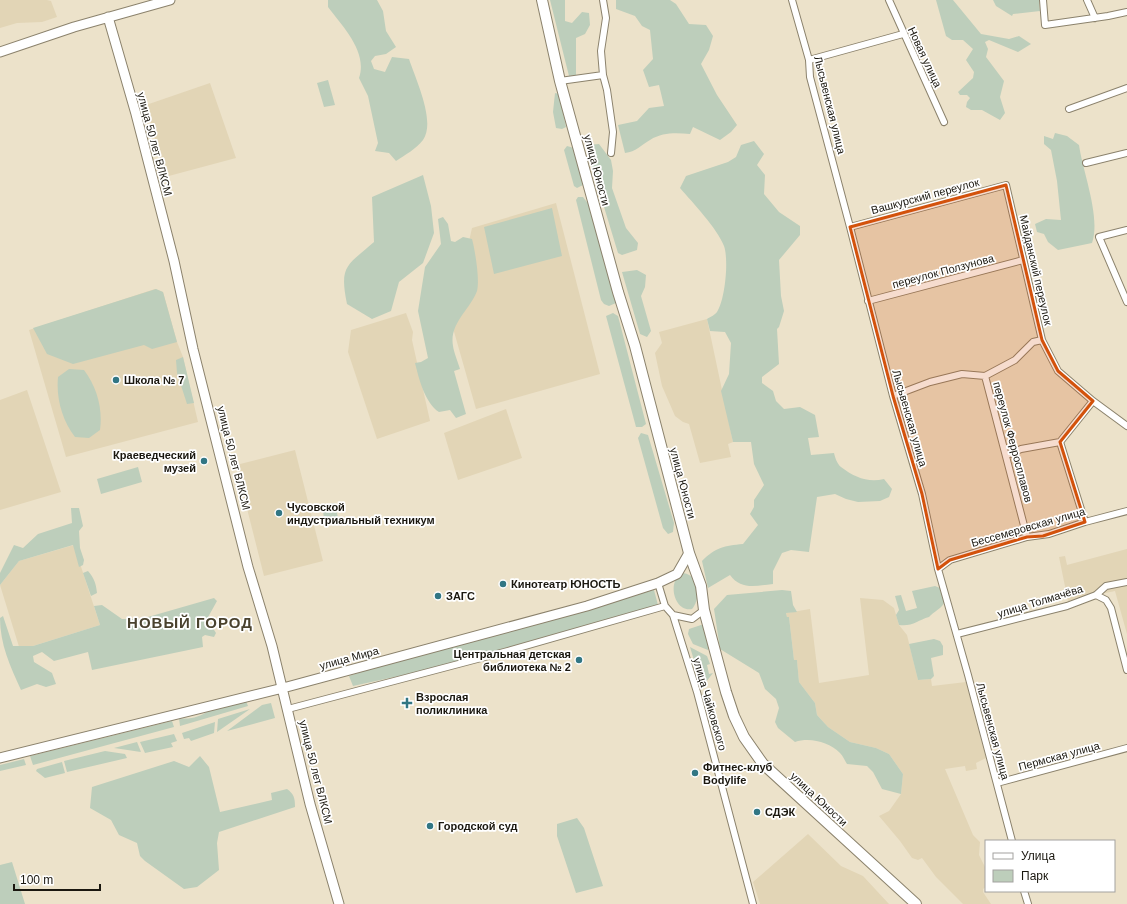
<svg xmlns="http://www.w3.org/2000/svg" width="1127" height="904" font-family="Arial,sans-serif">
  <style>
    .built { fill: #e2d5b6 }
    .green { fill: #bdcebb }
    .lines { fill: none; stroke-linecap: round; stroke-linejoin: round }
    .street-casing { stroke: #8b826c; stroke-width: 8 }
    .secondary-casing { stroke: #8b826c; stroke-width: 11 }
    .primary-casing { stroke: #8b826c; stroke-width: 12 }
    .street { stroke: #fff; stroke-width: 6 }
    .secondary { stroke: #fff; stroke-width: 9 }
    .primary { stroke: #fff; stroke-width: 10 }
    .marked { fill: #d3520c; fill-opacity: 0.2; stroke: #d3520c; stroke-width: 3; stroke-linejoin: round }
    .poi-dot { fill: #317684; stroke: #fff; stroke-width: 1.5 }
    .labels { text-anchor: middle; stroke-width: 3.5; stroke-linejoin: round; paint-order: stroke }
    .street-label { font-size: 11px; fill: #1a170f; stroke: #fff }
    .poi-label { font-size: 11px; font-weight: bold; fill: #1a170f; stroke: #fff; text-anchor: start }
    .district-label { font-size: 15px; font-weight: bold; letter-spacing: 1px; fill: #4a422e; stroke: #fff }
  </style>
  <rect width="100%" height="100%" fill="#ece2ca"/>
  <path class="built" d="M0 0H47L51 1 57 17 42 22 17 23 0 28Z
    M210 83 236 158 165 177 146 105Z
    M556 203 600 374 476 409 451 321 472 228Z
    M155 289 163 292 177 342 183 357 198 422 66 457 29 330Z
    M406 313 413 332 412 340 430 421 377 439 348 352 351 330Z
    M707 319 733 442 728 444 731 457 700 463 689 424 683 422 675 416 662 386 655 353 662 343 659 332Z
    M27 390 61 492 0 510V400Z
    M506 409 522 458 458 480 444 433Z
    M295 450 323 561 264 576 236 465Z
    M74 545 100 625 20 650 0 585 19 561Z
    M1127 549V634L1115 591 1068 601 1059 557 1065 556 1067 565Z
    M860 598 883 600 894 608 899 625 907 635 918 680 931 679 932 686 966 682 986 758 976 763 977 769 966 771 965 766 945 769 973 835 980 842 979 855 986 869V887L983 889V892L991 904H963L936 877 922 858 918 860 912 858 900 841 879 816 889 811 901 794 903 774 889 754 876 748 850 742 828 727 817 715 815 703 799 682 797 660H794L789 617H787L786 613 810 609 819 683 869 675Z
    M808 834 841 866 863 876 889 904H760L753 882Z"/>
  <path class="green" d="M328 0H377L383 11 386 31 396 47 386 54 375 56 371 61 374 69 385 72 392 57 409 59C416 80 436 122 423 140 416 149 405 155 396 161L389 153 375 151 378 143 368 96 359 78C368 52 343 27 328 7Z
    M550 0H565V21L572 23 582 12 589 13 590 25 585 34 576 38V75L569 76Z
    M616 0H670L676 4 689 24 706 25 713 36 709 50 701 64 717 95 737 125 731 132 720 140 693 127 690 134C676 133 663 132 650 140 641 145 636 152 625 153L618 125 637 121 649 108 664 106 659 85 649 87 643 70 653 59 650 30 642 26 635 16 616 9Z
    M936 0H953L981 34 1009 39 1019 36 1031 44 1018 52 989 40 985 42 988 49 986 57 1004 81 1000 97 1005 113 1000 120 982 110H971L966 107 967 102 970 98 967 95H960L958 92 973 78 974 72 966 60 973 49 963 40H952L946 36Z
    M993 0H1039L1040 11 1013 14 1012 16 996 6Z
    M328 80 335 105 324 107 317 83Z
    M555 93 559 94 566 127 562 129 556 128 553 112Z
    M1055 133 1067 136 1079 145C1083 173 1101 217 1092 243L1058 250 1048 242 1044 234 1037 232 1035 224 1046 219 1061 220 1057 181 1051 150 1044 144V136L1053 139Z
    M754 141 764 154 757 165 765 175 764 194 779 212 800 226V235L779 260 781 296 784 311 779 327 777 329 779 364 762 377V383L773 391 776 401 784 409 800 407 815 415 819 437 808 438 811 455 834 453C835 457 837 464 841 467 854 477 868 483 884 479L892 489 889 497 880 501 858 502 846 499 835 494 817 497 809 552 791 550 782 553 773 571V584C755 586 741 590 730 575L708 588 702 561C716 547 724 546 743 544L758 525 750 514 754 507V500L764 485 754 464 751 442H733L721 391 729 374 731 343 725 332 710 331 707 319C710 317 715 315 717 312 725 300 729 260 724 246 717 228 693 203 680 188L686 176 728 162 736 157 741 145Z
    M599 144 611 160 613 171 612 188 626 228 638 243 637 250 622 255 618 253 587 151 588 145Z
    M567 146 574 148 583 185 577 188 574 186 564 150Z
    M423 175 431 206 434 233 423 263 399 282 391 311 372 319 347 304C339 265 347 266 374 242L372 197Z
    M578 197H583L590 206 616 303 609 306 604 304 601 300 576 200Z
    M552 208 562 256 494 274 484 227Z
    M443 217 448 224 451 241 455 242 463 237 472 239C475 250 480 280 477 291 470 310 449 323 453 346 454 353 458 362 460 369L454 371 466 414 456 418 450 410 439 412C425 403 419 379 415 363L421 362 428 358 418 311 425 267 441 244 438 219Z
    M637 270 646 275 645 287 641 296 651 331 647 337 640 334 622 272Z
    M156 289 163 292 177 342 152 349 144 345 73 364 47 354 33 328Z
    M613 313 618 316 646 424 642 427H636L606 316Z
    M183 357 194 403 187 404 177 373 176 360Z
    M69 369 84 370C97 387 103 409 100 430L89 438 75 437C62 420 56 398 58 377Z
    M641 433 648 435 674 523 673 532 668 534 663 528 638 438Z
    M138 467 142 482 101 494 97 479Z
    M335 503 339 523 325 525 322 505Z
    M71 508H79L83 526 79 531 80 548 84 560 83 565 79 567 73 545 19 561 0 585V573L14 545 23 548 38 534 72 523Z
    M88 571C94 578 96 583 97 593L91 596 83 573Z
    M683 573C700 575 701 599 692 609 674 613 666 580 683 573Z
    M935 586 940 588C941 593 943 598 944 602 944 607 933 612 929 617 918 620 912 627 899 625L896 615 899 610 895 596 901 595 906 611 917 608 912 591Z
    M654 590 658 605 431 669 353 686 349 676 410 656Z
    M782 590 791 591 793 605 797 612 786 613 787 617H789L794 660H797L799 682 815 703 817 715 828 727 850 742 876 748 889 754 903 774 901 794 882 789 873 772 867 766 847 764C845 761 843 756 840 753 829 742 810 737 795 742L778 728 775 722 779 708 776 699 765 689 759 673 720 649 714 609 727 595Z
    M214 598 217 601 207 619 216 633 214 637 205 635 202 637 203 647 92 670 88 652 54 661 42 652 33 656 34 662 52 673 56 684 46 687 37 684 21 690C10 666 0 644 0 618L3 616 13 646H33L100 625 94 606 102 605 122 619H141Z
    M701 625 706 626 710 646 708 650 693 644 688 634 689 629Z
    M934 639 940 641 943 646V655L931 658 934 676 931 679 918 680 909 644Z
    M690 647 707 656 710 664 707 665 709 674 713 673 702 687Z
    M246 701 248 706 180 726 179 718C189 720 200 717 208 711Z
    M271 703 275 718 227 731 262 705Z
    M250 709 217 732 218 719Z
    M172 721 174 727 33 765 30 756Z
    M215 722 214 733 191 741 189 738 184 739 182 733Z
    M174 734 177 741 171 743 173 747 145 753 140 742Z
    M137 742 141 752 114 748Z
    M105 751 125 754 127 758 67 772 64 761Z
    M200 756 209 767 220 812 272 800 271 793 287 789C294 794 295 798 295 807L219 832 217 843 219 870 197 887 184 889 145 861 140 856 137 843 119 835 111 820 90 808 92 787 174 761 189 767Z
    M24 759 26 765 0 771V765Z
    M62 762 65 773 45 778 36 771 37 769Z
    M577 818 584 828 603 886 576 893 557 836V824Z
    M12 862 25 904H0V865Z"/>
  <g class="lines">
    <g class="street-casing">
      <path id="street" d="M603 0 606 18 601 51 603 75 607 90 613 132 611 153
        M792 0 809 60 810 77 850 227 893 396 922 494 938 569 968 675 1012 841
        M889 0 944 122
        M1043 0 1045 25 1108 16 1127 12
        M1087 0 1095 18
        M809 60 903 34
        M560 81 603 75
        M1069 109 1127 88
        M1086 163 1127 153
        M850 227 1006 185 1042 340 1058 371 1093 401 1127 426
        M1127 230 1099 237 1127 302
        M868 301 1023 260
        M985 376 1027 537
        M893 396 930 382 962 374 985 376 1015 360 1033 342 1042 340
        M1007 455 1021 449 1060 442
        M1085 522 1060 442 1093 401
        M938 569 950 560 1027 537 1049 534 1085 522 1127 511
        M658 583 665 606 673 615 697 692 753 904
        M1096 595 1106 600 1111 608 1127 670
        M673 615 692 619 704 610
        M957 634 1067 606 1096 595 1106 586 1127 582
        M288 709 504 652 665 606
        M997 783 1127 748
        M1024 891 1028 904"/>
    </g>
    <g class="secondary-casing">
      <path id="secondary" d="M108 17 136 114 174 261 193 349 248 567 272 646 310 804 339 904
        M0 52 74 27 170 0
        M0 758 283 688 587 606 658 583 677 574 689 553"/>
    </g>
    <g class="primary-casing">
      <path id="primary" d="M542 0 560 81 618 292 635 346 689 553 701 586 704 610 726 692 734 716 744 737 763 764 916 904"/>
    </g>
    <use href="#street" class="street"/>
    <use href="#secondary" class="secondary"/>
    <use href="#primary" class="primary"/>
  </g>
  <path class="marked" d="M1006 185 1042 340 1058 371 1093 401 1060 442 1085 522 1043 536 1027 537 950 560 938 569 922 494 893 396 850 227Z"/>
  <g class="poi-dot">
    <circle cx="116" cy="380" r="4"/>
    <circle cx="204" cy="461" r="4"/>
    <circle cx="279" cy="513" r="4"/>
    <circle cx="503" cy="584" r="4"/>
    <circle cx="438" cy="596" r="4"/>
    <circle cx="579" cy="660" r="4"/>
    <path d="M405 697h4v4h4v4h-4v4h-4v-4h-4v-4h4z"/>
    <circle cx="695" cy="773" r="4"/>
    <circle cx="757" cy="812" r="4"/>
    <circle cx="430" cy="826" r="4"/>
  </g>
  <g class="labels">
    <g class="street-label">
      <text transform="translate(925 57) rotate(65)" y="4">Новая улица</text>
      <text transform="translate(830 105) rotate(76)" y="4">Лысьвенская улица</text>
      <text transform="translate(155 144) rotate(75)" y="4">улица 50 лет ВЛКСМ</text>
      <text transform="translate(597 170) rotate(75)" y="4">улица Юности</text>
      <text transform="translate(925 196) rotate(-15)" y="4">Вашкурский переулок</text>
      <text transform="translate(1036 270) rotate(77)" y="4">Майданский переулок</text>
      <text transform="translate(943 271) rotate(-15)" y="4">переулок Ползунова</text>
      <text transform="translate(910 418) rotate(74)" y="4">Лысьвенская улица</text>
      <text transform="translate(1013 442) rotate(75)" y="4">переулок Ферросплавов</text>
      <text transform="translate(234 458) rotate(76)" y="4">улица 50 лет ВЛКСМ</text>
      <text transform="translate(683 483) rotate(75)" y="4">улица Юности</text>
      <text transform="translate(1028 527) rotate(-16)" y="4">Бессемеровская улица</text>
      <text transform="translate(1040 601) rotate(-17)" y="4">улица Толмачёва</text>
      <text transform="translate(349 658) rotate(-15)" y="4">улица Мира</text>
      <text transform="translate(710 704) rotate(74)" y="4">улица Чайковского</text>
      <text transform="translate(993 731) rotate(75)" y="4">Лысьвенская улица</text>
      <text transform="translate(1059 756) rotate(-15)" y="4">Пермская улица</text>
      <text transform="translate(316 772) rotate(76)" y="4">улица 50 лет ВЛКСМ</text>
      <text transform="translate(819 799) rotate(43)" y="4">улица Юности</text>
    </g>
    <g class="poi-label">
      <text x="124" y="384">Школа № 7</text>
      <text x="196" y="459" text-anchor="end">Краеведческий<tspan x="196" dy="13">музей</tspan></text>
      <text x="287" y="511">Чусовской<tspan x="287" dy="13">индустриальный техникум</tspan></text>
      <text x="511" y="588">Кинотеатр ЮНОСТЬ</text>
      <text x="446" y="600">ЗАГС</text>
      <text x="571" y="658" text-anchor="end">Центральная детская<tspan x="571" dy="13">библиотека № 2</tspan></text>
      <text x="416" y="701">Взрослая<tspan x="416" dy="13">поликлиника</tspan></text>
      <text x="703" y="771">Фитнес-клуб<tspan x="703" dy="13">Bodylife</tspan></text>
      <text x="765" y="816">СДЭК</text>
      <text x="438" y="830">Городской суд</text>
    </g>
    <g class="district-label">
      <text x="190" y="628">НОВЫЙ ГОРОД</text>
    </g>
  </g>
  <rect x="985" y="840" width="130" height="52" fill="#ffffff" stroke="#a3a29f"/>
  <rect x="993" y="853" width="20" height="6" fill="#ffffff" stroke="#a3a29f"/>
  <text x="1021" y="860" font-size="12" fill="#1a170f">Улица</text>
  <rect x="993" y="870" width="20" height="12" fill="#bdcebb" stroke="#a3a29f"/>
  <text x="1021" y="880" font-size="12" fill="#1a170f">Парк</text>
  <path d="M14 884v6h86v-6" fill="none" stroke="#1a170f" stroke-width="2"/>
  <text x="20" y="884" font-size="12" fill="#1a170f" stroke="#ffffff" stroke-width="3" paint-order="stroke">100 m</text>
</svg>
